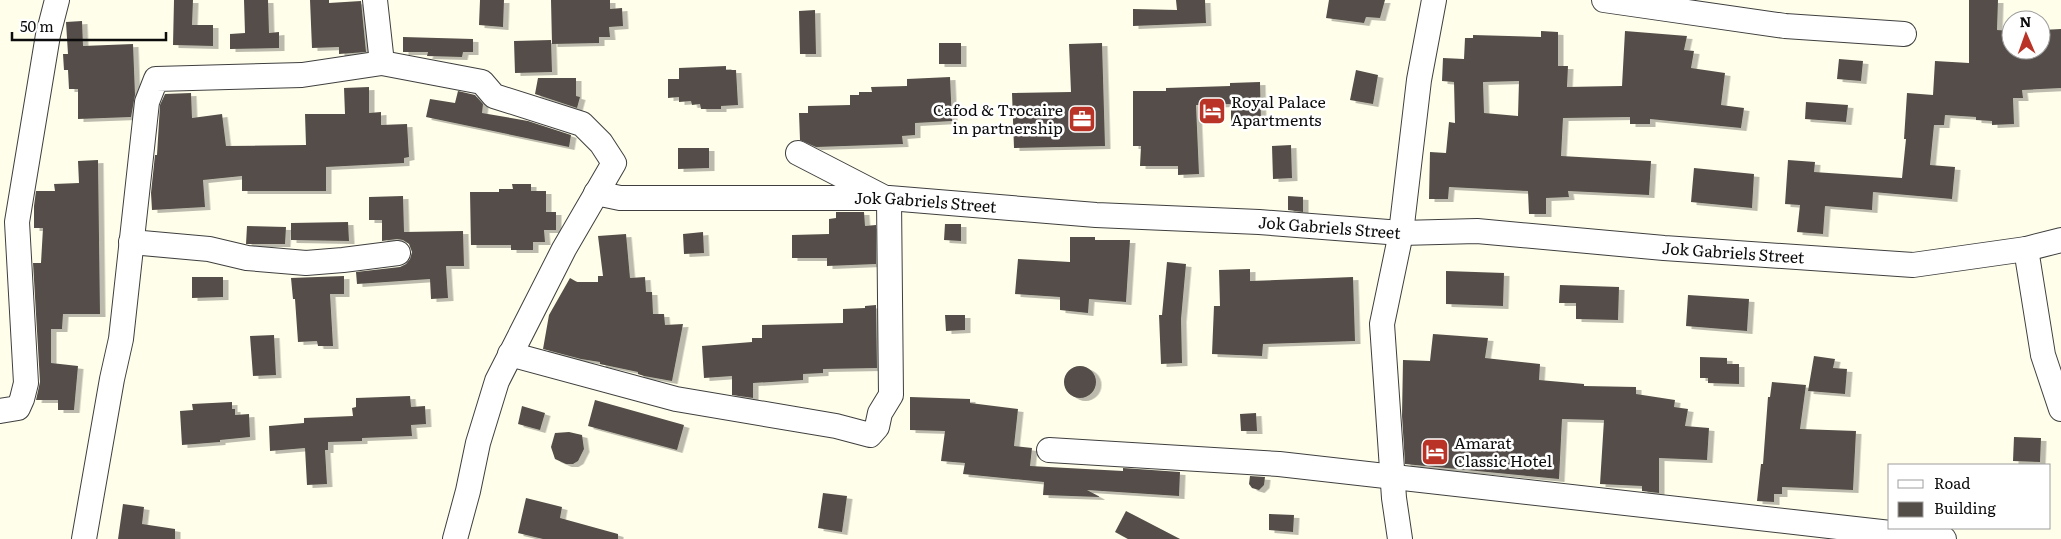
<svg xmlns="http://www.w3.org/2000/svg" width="2061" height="539" font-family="Literata,serif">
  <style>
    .building { fill: #544e48; fill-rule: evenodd; filter: url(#shadow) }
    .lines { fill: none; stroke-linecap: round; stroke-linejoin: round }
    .minor-casing { stroke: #3f3f3f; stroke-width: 26 }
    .minor { stroke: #fff; stroke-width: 24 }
    .labels { text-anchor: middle; stroke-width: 5; stroke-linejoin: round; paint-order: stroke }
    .poi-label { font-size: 16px; fill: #0c0c0c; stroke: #fff; text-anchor: start }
    .street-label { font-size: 16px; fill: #0c0c0c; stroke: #fff }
  </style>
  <defs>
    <filter id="shadow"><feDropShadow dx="5.5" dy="3" stdDeviation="0" flood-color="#0004"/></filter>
  </defs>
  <rect width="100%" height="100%" fill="#fffeea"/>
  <path class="building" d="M174 0H193L192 25H213V46L173 45Z
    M244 0H268L269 33 279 32V48L230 49V34L245 33Z
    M310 0H329V3L361 1 366 52 339 54V47L312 48Z
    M480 0H504L503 27 479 25Z
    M551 0H610V9L622 8 623 26 609 27 610 37H599V43L552 44Z
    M1176 0H1205L1206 23 1133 26V9L1177 10Z
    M1329 0H1385L1380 18 1366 17 1364 23 1326 18Z
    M1969 0H1998L1997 30 2011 31V50H2043L2042 30 2061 29V88L2022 90 2023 98H2013L2014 124 1992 125V121L1976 120V117L1945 115 1944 125H1934L1930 165 1955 167 1952 199 1873 192 1872 210 1825 206 1823 234 1797 232 1800 205 1785 204 1788 160 1815 162 1814 172 1902 178 1906 139H1904L1907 93 1933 95 1935 61 1969 63Z
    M815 10 816 54H800L799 11Z
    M82 21 83 46 133 44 135 95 131 117 78 119V89H69L68 70H64L63 54H68L66 22Z
    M1541 31 1558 32V66H1568L1567 87 1622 86 1625 31 1687 36 1684 50 1694 51 1691 68 1725 73 1721 105 1744 108 1741 128 1650 119V124H1630V117L1563 118 1561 156 1651 161 1649 195 1568 191 1569 197 1546 198V214H1529L1528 191 1449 187 1448 199H1429L1430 152 1446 153 1449 122 1455 123 1454 82 1442 81 1443 58 1464 59 1465 38H1473V35L1541 37ZM1519 81 1518 116 1484 113 1483 82Z
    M403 37 473 39V52H463L462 57 427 56 428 52H403Z
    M551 40 552 72 515 73 514 41Z
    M939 43H961V64H939Z
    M1102 43 1105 146 1014 148 1012 93 1071 92 1069 44Z
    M1839 59 1863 61 1861 81 1837 79Z
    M726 66V70H736L738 105 721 106V109H701L700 104 692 105 691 101 679 102V97L668 98V79H679V68Z
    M1356 70 1378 75 1373 104 1350 100Z
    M950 77 952 121 915 123V135L902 136 903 144 816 147 800 140 799 113H808V106L850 105V95H859V92H872L871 87 907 86V79Z
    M538 78H576V96L580 97 577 108 535 94Z
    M1260 82 1261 123 1231 124V104L1196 105 1199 174 1178 175V166H1140L1141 146H1133V91H1166V88L1230 86V83Z
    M369 87V113L381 112V125L407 124 409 157 404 158V163L326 167V191H242V176L203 180 205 207 152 210 151 193 155 155H157L160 105 165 94 191 93 192 118 222 114 226 146 306 145 305 114H345L344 88Z
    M458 91 475 95 483 104 482 113 528 121 571 135 569 147 426 117 430 99 455 103Z
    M1806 102 1848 105 1846 122 1805 119Z
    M1291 145 1292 178 1273 179 1272 146Z
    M678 148H709V168L678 169Z
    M98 160 100 314H63L62 329H51V363L78 366 74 410H58V400H36L40 382 33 263H41L43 228H34V206L36 191H55L54 184 79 183 78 161Z
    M1694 168 1754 174 1752 208 1691 202Z
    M512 184H531V191H546V212H556V230H544L545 242H533V250H511V245H471L470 192H499V189H513Z
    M403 196 404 232 463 231 464 266H446L448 298 431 299 430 279 357 284 356 272 400 267 406 264 410 259 412 252 409 244 403 240 397 239 382 241V220H369V197Z
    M1288 196 1303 197V212L1288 210Z
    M836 212H864L865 226 876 225V264L827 266V258H792V235L829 234V219L836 218Z
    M348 222 349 241 291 240V223Z
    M945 224H961V241L944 240Z
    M247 226 286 227 285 244H246Z
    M703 232 704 253 684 254 683 234Z
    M626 234 630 278 645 277 646 292H652L653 314H664L665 325 683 324 672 381 644 376 638 374V372L600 364V362L581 359 543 349 549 315 570 278 577 282H598V276H603L598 236Z
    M1070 237H1095V240H1130L1126 302 1089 299 1088 313 1060 310V297L1015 294 1018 259 1070 262Z
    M1167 262 1186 264 1181 319 1182 363 1161 364 1159 315H1162Z
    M1250 269V281L1353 277 1355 341 1263 344 1262 356 1212 354 1214 306H1220L1219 270Z
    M1446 271 1504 273 1503 306 1446 304Z
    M344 276V294H330L333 346H318L317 341 298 342 295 299H293L291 278Z
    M192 277H223V297L192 298Z
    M1560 285 1619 287 1618 320 1576 319V303H1559Z
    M1688 295 1749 299 1747 331 1686 326Z
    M876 305 877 368 823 369V373L803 374V380L753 383V398L732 395V376L704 378 702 346 752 342V338H762V325L843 323V309L865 308V306Z
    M945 315H965V330L946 331Z
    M1433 334 1488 338 1485 358 1540 364 1539 380 1584 384V386L1636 387V394L1675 400 1674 407 1688 409 1685 426 1709 428 1707 460 1659 458V493L1642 491V486L1600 484 1604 420 1562 419 1559 479 1405 464 1402 416 1403 360 1430 361Z
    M274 335 276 375 253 376 250 336Z
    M1814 356 1835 359 1833 368 1847 369 1845 394 1808 391Z
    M1700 357 1727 358V364H1739V384L1708 383V378H1700Z
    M1064 382a16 16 0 1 1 32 0a16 16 0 1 1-32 0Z
    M1772 382 1806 385 1800 429 1856 431 1853 490 1782 487V494H1774V502L1757 501 1761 464H1763L1768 397H1770Z
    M410 396 411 407 425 406 426 424 411 425 412 436 362 438V441L328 442V450H325L327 484 307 485 305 448 270 451 269 426 304 423V418L353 416 352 408 356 407V398Z
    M910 397 970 399V403L1018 409 1014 446 1032 448 1030 466 1123 471V468L1180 472 1179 496 1087 490 1100 497 1043 495 1044 482 963 474 965 463 941 461 945 431 910 430Z
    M595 400 684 425 677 450 588 426Z
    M232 402V409H235V415L249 414 250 437 220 440V442L182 445 180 411 193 410 192 404Z
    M522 406 545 413 540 430 518 424Z
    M1256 413 1257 431H1241L1240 414Z
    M569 432 582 435 584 449 578 461 573 464H566L555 459 551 447 555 433Z
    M2014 437 2041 438 2040 462 2013 461Z
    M1250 476 1265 477 1264 485 1259 490 1252 488 1249 484Z
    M823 493 847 496 842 532 818 528Z
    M526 498 562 507 560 518 618 534V539H543L518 533Z
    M123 504 144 507 142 524 175 529V539H118Z
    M1126 511 1180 539H1128L1115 532Z
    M1269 514 1294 515 1293 532 1269 530Z"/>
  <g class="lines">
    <g class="minor-casing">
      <g id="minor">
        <path d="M1604 0 1785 26 1904 34"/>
        <path d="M382 63 482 82 494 96 582 124 601 143 614 163 564 249 497 381 478 443 468 491 455 539"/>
        <path id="s1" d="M596 193 620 198H889L1096 215 1259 222 1401 233 1477 231 1664 248 1913 265 2026 249 2061 240"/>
        <path d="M131 242 209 249 247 258 306 263 343 260 398 253"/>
        <path d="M2026 249 2043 355 2061 409"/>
        <path d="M510 354 676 399 836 426 870 435 877 427 880 413 891 395 889 200 798 153"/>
        <path d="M0 411 18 408 22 399 26 383 17 222 48 35 57 0"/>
        <path d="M1049 450 1279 464 1944 539"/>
        <path d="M84 539 112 379 121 339 147 102 156 79 302 75 382 63 375 0"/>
        <path d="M1400 539 1394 498 1382 324 1401 233 1419 80 1434 0"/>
      </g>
    </g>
    <use href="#minor" class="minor"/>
  </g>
  <defs>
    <g id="hotel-square" transform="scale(1.4375)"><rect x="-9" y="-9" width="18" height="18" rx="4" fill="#b93426" stroke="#fff"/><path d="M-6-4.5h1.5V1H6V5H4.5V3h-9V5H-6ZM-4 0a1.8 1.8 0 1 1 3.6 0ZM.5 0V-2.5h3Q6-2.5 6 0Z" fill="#fff"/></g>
    <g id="office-square" transform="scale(1.4375)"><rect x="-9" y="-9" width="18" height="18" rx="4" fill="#b93426" stroke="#fff"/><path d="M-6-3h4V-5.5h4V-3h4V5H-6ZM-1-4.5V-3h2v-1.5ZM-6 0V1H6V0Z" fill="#fff"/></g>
  </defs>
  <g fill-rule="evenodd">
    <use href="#hotel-square" x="1212" y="111"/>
    <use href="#office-square" x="1082" y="119"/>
    <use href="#hotel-square" x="1435" y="452"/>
  </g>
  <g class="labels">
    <g class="poi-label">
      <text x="1231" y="108">Royal Palace<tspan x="1231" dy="18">Apartments</tspan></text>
      <text x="1063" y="116" text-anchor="end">Cafod &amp; Trocaire<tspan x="1063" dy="18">in partnership</tspan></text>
      <text x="1454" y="449">Amarat<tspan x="1454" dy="18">Classic Hotel</tspan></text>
    </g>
    <g class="street-label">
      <text dy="6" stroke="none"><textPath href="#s1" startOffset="330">Jok Gabriels Street</textPath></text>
      <text dy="6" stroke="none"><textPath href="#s1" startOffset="735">Jok Gabriels Street</textPath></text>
      <text dy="6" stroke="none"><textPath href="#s1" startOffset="1140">Jok Gabriels Street</textPath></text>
    </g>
  </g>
  <rect x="1888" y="464" width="162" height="65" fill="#ffffff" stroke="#9e9e9e"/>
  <rect x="1898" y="480" width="25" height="8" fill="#ffffff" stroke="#9e9e9e"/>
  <text x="1934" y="489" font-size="15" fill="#0c0c0c">Road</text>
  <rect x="1898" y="502" width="25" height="15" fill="#544e48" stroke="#9e9e9e"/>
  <text x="1934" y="514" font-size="15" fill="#0c0c0c">Building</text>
  <g transform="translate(2026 35) rotate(358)"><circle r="24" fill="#ffffff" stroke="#9e9e9e"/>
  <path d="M0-4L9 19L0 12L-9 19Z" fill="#b93426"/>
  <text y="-8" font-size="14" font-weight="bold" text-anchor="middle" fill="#0c0c0c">N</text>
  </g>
  <path d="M12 32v8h154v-8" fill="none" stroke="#0c0c0c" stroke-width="2.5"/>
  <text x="20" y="32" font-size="15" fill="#0c0c0c" stroke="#ffffff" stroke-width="4" paint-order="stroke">50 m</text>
</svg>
